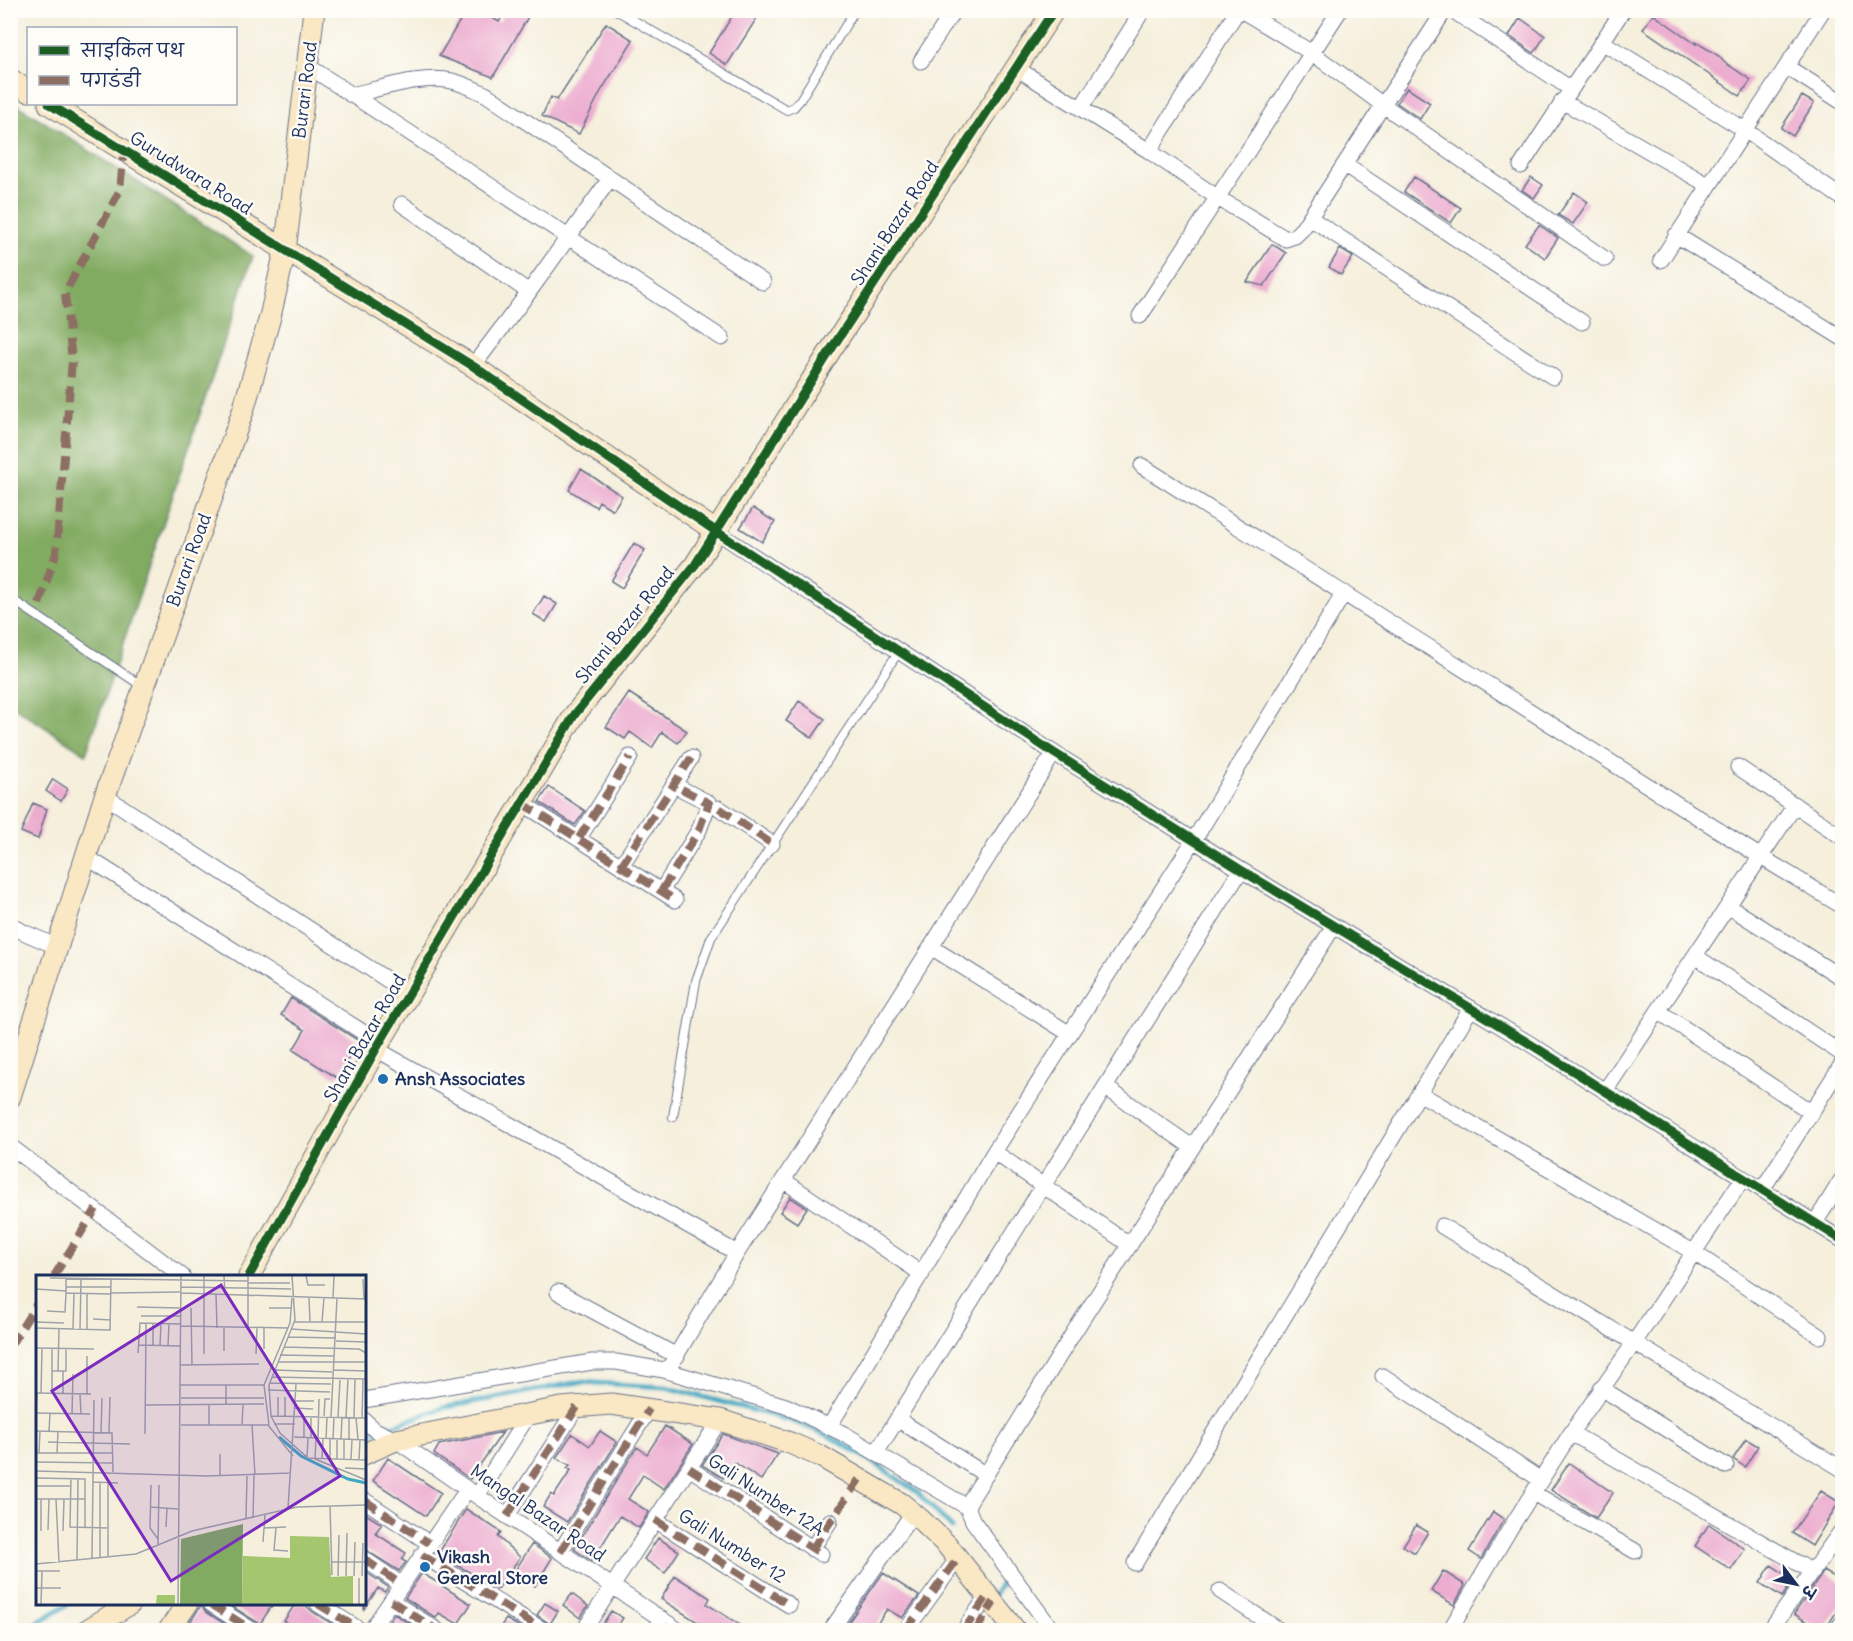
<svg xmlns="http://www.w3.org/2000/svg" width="1853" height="1641" font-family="Delius,'Playpen Sans Deva',sans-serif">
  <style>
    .forest { fill: #82ab62; stroke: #4e6d60; stroke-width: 1.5 }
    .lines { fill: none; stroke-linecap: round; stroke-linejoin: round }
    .stream { stroke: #42a7c2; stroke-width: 5 }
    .building { fill: #ecaccf }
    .lane-casing { stroke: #67728a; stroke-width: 10 }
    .street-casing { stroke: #67728a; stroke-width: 17 }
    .secondary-casing { stroke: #67728a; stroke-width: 23 }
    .lane { stroke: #fff; stroke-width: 8 }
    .street { stroke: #fff; stroke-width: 15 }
    .secondary { stroke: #fae7c3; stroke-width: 21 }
    .quiet { stroke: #8d6e63; stroke-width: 8; stroke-dasharray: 15 8; stroke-linecap: butt }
    .cycleway-casing { stroke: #fdfcf7; stroke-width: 13 }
    .cycleway { stroke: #1b5e20; stroke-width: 9 }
    .poi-dot { fill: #1f6fb2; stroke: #fdfcf7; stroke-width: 2 }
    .labels { text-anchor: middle; stroke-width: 5; stroke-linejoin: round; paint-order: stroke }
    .street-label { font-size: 18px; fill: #1b2f5e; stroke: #fdfcf7 }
    .poi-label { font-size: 18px; font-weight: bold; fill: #1b2f5e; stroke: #fdfcf7; text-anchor: start }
    .inset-river { fill: none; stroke: #42a7c2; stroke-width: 3 }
    .inset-road { fill: none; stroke: #9ea2aa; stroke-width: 1.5 }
    .view { fill: #7b2cbf; fill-opacity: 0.15; stroke: #7b2cbf; stroke-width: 3 }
    .inset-edge { fill: none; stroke: #1b2f5e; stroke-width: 3 }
  </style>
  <rect width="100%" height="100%" fill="#fdfcf7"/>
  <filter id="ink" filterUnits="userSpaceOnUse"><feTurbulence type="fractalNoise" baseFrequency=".0167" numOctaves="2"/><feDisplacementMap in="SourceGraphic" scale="12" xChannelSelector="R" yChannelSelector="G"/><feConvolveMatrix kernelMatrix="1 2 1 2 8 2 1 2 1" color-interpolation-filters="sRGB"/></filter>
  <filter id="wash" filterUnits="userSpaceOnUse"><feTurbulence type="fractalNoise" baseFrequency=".008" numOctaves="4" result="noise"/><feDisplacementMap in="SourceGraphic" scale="24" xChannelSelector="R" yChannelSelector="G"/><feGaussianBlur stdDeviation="1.35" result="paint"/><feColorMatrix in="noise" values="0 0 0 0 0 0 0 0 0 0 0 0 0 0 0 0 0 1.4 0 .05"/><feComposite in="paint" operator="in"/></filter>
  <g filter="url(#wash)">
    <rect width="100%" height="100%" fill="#f5efdc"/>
    <path class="forest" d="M10 100 253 256 86 754 11 705Z"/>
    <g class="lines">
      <path class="stream" d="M364 1436 442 1408 579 1382 666 1387 789 1420 827 1435 870 1460 917 1492 952 1528
        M994 1595 1001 1584
        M26 1630 68 1604"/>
    </g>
    <g id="blocks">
      <path class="building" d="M466 10H479L499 22 506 10H532L493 77 439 56Z
        M736 10H762L727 65 709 53Z
        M1653 14 1696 44V42L1719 56 1724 62 1751 80 1740 96 1643 29Z
        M1520 18 1545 36 1534 53 1509 36Z
        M606 23 633 40 601 91 579 134 542 116 551 97 557 100Z
        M1407 88 1430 103 1420 119 1397 103Z
        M1802 96 1814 103 1793 136 1781 128Z
        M1414 177 1461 208 1451 223 1404 192Z
        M1531 177 1543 185 1534 198 1522 190Z
        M1574 192 1588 202 1573 224 1558 215Z
        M1539 225 1558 238 1545 258 1525 244Z
        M1272 244 1286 253 1264 286 1247 282Z
        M1340 249 1353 257 1341 275 1329 267Z
        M581 469 622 496 613 510 599 501 596 507 569 490Z
        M753 508 775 522 762 542 740 528Z
        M634 543 645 550 622 588 611 581Z
        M544 596 557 604 546 622 533 614Z
        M629 693 687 731 678 743 662 732 652 748 630 732 625 739 606 727Z
        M799 701 825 719 812 738 786 721Z
        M53 779 68 789 61 801 46 791Z
        M549 787 585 811 575 825 539 802Z
        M33 803 47 809 38 839 21 832Z
        M291 998 359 1041 337 1078 293 1050 305 1030 281 1015Z
        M790 1197 807 1208 797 1223 780 1212Z
        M665 1426 693 1444 664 1489 643 1475 628 1499 649 1512 639 1528 620 1516 592 1561 574 1549 637 1447 647 1454Z
        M600 1431 617 1442 567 1522 543 1507 551 1494 554 1496 571 1470 567 1468 570 1465 556 1458 572 1434 590 1446Z
        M503 1432 470 1479 434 1454 439 1445Z
        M723 1434 778 1454 761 1480 734 1462 723 1478 702 1465Z
        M1746 1439 1758 1446 1745 1467 1733 1459Z
        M388 1458 441 1493 426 1516 373 1481Z
        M1569 1463 1613 1493 1596 1518 1551 1490Z
        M1821 1491 1839 1502 1812 1546 1792 1533Z
        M466 1509 501 1532 498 1537 520 1557 498 1589 438 1554Z
        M1493 1512 1504 1519 1481 1559 1469 1551Z
        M364 1513 382 1524 375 1533 406 1553 402 1560 406 1562 399 1571 364 1549Z
        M1709 1524 1745 1549 1731 1570 1695 1546Z
        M1416 1525 1428 1532 1415 1553 1403 1546Z
        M658 1538 679 1551 665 1573 644 1559Z
        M532 1544 552 1558 535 1586 516 1569Z
        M1771 1565 1794 1580 1782 1597 1760 1583Z
        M364 1571 388 1587 385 1592 378 1588 364 1609Z
        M1443 1571 1465 1585 1454 1605 1431 1591Z
        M1824 1571 1842 1582V1603L1825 1630H1821L1794 1614Z
        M422 1573 471 1604 458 1624 439 1613 436 1618 405 1598Z
        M883 1573 919 1596 902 1618 887 1609 873 1630H843Z
        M675 1576 710 1598 707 1604 748 1630H710L661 1599Z
        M572 1594 588 1606 580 1618 563 1605Z
        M545 1603 558 1611 550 1624 537 1615Z
        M228 1604H273L260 1624Z
        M295 1604H304L313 1612 342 1630H299L284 1621Z
        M201 1605 206 1612 231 1628 229 1630H185Z
        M611 1611 623 1618 615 1630H599Z
        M394 1614 420 1630H402L389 1622Z
        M506 1619 525 1630H498Z"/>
    </g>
  </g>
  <g filter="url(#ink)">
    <use href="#blocks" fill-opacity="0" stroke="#67728a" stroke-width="1.5"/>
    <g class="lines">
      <g class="lane-casing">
        <path id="lane" d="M616 10 787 110 794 107 800 100 855 10
          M10 598 142 686
          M673 1117 696 981 711 938 899 651"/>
      </g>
      <g class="street-casing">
        <path id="street" d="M1241 10 1312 53 1383 105 1605 259
          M1452 10 1571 89
          M1602 42 1745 130 1842 198
          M921 61 954 10
          M308 66 722 338
          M1787 67 1842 102
          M1016 68 1149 151 1218 198 1286 239 1295 236 1303 228 1445 10
          M351 95C380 89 424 74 452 81 465 84 476 90 487 95L763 282
          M1562 101 1708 185
          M1081 108 1143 10
          M1149 151 1238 10
          M1345 165 1582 322
          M1521 166 1623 10
          M402 204 529 292
          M1310 218 1553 377
          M1676 235 1842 338
          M1661 260 1823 10
          M1140 316 1340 10
          M473 366 529 292 609 180
          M1142 466 1761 857 1842 906
          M717 532 1054 753 1241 870 1527 1042 1842 1240
          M1738 767 1842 837
          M105 796 409 994
          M522 803 675 900
          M719 808 772 844
          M579 838 630 757
          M85 856 380 1043
          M621 866 691 758
          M662 890 699 830 709 803 674 785
          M1728 906 1842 978
          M10 924 23 932 58 947
          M931 947 1070 1034
          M1695 956 1842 1054
          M1658 1011 1811 1112
          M376 1049 737 1253
          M1105 1087 1192 1147
          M1605 1091 1795 805
          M1419 1093 1693 1252 1820 1336
          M10 1146 182 1276
          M994 1152 1130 1245
          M783 1180 922 1274
          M1762 1190 1842 1064
          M1815 1223 1842 1179
          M1442 1226 1842 1469
          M558 1292 677 1356
          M664 1370 786 1406 844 1434 967 1507
          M1383 1376 1541 1480
          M1601 1388 1726 1466
          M364 1400 592 1362H616L664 1370 670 1366 737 1253 1054 753
          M897 1419 986 1475
          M364 1420 375 1430 396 1440 477 1496 678 1630
          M829 1427 994 1152 1194 840 1344 593
          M1571 1433 1813 1572
          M876 1453 1241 870
          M689 1468 821 1554
          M1533 1493 1635 1551
          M477 1496 529 1414
          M364 1500 429 1543
          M507 1516 577 1407
          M655 1520 789 1605
          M812 1549 830 1521
          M560 1552 649 1409
          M422 1555 543 1630
          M364 1559 402 1585
          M1135 1563 1471 1008
          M1220 1591 1279 1630
          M391 1601 437 1630
          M211 1604 252 1630
          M318 1604 360 1630
          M371 1630 467 1490
          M584 1630 720 1420
          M831 1630 913 1513
          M906 1630 958 1558
          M964 1630 988 1595
          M1052 1630 973 1521 967 1507 969 1502 1074 1332 1334 926
          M1450 1630 1511 1527 1571 1433 1634 1343 1743 1178
          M1770 1630 1842 1530
          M1837 1630 1842 1623"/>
      </g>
      <g class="secondary-casing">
        <path id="secondary" d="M10 79 28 91
          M49 104 473 366 717 532
          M10 1097 105 796 243 411 270 317 285 251 314 10
          M249 1276 376 1049 575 714 695 565 832 348 1054 10
          M364 1454 396 1440 561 1408 611 1404 720 1420 790 1443 820 1456 902 1504 920 1519 947 1545 1015 1630
          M87 1630 130 1604
          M169 1630 187 1604"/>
      </g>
      <use href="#lane" class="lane"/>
      <use href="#street" class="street"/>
      <use href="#secondary" class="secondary"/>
      <path class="quiet" d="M39 604 56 553 72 361 65 293 120 190 124 150
        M522 803 675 900
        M719 808 772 844
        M579 838 630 757
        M621 866 691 758
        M662 890 699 830 709 803 674 785
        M54 1276 96 1209
        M10 1346 38 1302
        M689 1468 821 1554
        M364 1500 429 1543
        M507 1516 577 1407
        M655 1520 789 1605
        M812 1549 860 1478
        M560 1552 649 1409
        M422 1555 543 1630
        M364 1559 402 1585
        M391 1601 437 1630
        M211 1604 252 1630
        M318 1604 360 1630
        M666 1630 670 1625
        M906 1630 958 1558
        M964 1630 988 1595
        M976 1630 994 1602"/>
      <g class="cycleway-casing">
        <path id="cycleway" d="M49 104 473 366 717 532 1054 753 1241 870 1527 1042 1842 1240
          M249 1276 376 1049 575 714 695 565 832 348 1054 10"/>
      </g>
      <use href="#cycleway" class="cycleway"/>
    </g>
  </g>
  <g class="poi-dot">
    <circle cx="383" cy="1079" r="6"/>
    <circle cx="425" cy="1567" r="6"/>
  </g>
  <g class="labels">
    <g class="street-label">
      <text transform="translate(305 90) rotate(-83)" y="6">Burari Road</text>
      <text transform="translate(191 173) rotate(32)" y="6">Gurudwara Road</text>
      <text transform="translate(895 223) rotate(-57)" y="6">Shani Bazar Road</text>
      <text transform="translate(189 560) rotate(-70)" y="6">Burari Road</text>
      <text transform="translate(625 625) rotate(-51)" y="6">Shani Bazar Road</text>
      <text transform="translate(365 1038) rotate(-60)" y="6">Shani Bazar Road</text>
      <text transform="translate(766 1495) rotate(33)" y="6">Gali Number 12A</text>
      <text transform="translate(538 1513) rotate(34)" y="6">Mangal Bazar Road</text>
      <text transform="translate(732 1546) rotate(32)" y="6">Gali Number 12</text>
    </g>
    <g class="poi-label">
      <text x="395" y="1085">Ansh Associates</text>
      <text x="437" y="1563">Vikash<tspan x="437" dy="21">General Store</tspan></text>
    </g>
  </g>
  <g transform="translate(36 1275)">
    <rect width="330" height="330" fill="#f5efdc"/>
    <path d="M254 261 293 262 295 302 317 301V329H206L207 281 254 283ZM121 320H139V329H120Z" fill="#a3c66f"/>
    <path d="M207 249 206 329H144L145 264Z" fill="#82ab62"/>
    <path class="inset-river" d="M243 162 265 181 312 204 330 208"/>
    <path class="inset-road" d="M168 1V79M188 1 189 19M212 1V52M256 1 259 45 233 110 235 141 244 158 272 183 330 185M270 1 272 10H289M14 3 212 6M30 3V18L75 19M327 4 328 24M212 8H254M30 12H75M145 12 255 14M0 14 30 16M75 18 144 17M145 18 330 24M51 19V54M180 19 181 53M273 23 274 47M297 23 298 1M101 32 144 33M155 33 156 90M233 33H255M11 36 29 37 30 18M105 41H144M57 44 75 45M0 47 28 48M258 47H330M286 47 288 23M144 51 252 53M0 53 74 55 75 5M37 54 38 19M44 54 45 4M255 54 330 59M252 62 300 63M300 66 330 67M102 70 144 71M117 70V48M124 71 125 48M132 71 133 48M248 72 323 74 330 78M0 73 58 74M16 73V118M228 74V52M188 76V53M102 78 104 48 144 49M220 79 221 52M244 80 298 81M51 81V119M242 87H330M144 90 223 89M238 95 296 97M297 95 330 96M16 96H30V73M22 96 23 54M236 102 330 104M234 108 295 109M144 110H228L254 48 256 23M228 110 233 150M232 115 294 117M0 118 55 119M5 118 6 73M27 118V96M44 119 45 139M145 123H228M259 126H278M190 129V110M110 130 228 129M259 133 277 134M0 137 1 118M0 138 54 139M36 139 37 99M235 141 330 143M242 141V122M249 141V122M288 141 289 124H294M295 142 301 23M302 142 304 105M310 142 312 104M318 143 319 104M320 143 322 164M326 143 327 104M238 149H259M145 150H232L257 181M173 150V130M206 150 207 130M216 150 219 200M0 156 76 158 77 197M13 157 14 138M65 157 66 123M73 158 74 122M109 159 110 48M258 162 330 165M268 163V141M275 163V142M280 163 279 184 330 205M282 163 283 124M290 164 291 142M297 164 298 142M305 164 306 142M308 164V184M313 164V143M12 167 94 169M0 178H76M3 178 4 156M21 178 22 157M271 182 272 163M286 184 287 163M294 184V164M301 184V164M315 184 316 165M323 185 324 165M0 187 77 188M309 193 330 194M0 196 171 201 255 198M184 201V179M0 203 49 204V253M35 203 34 252 71 253M57 207 82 208M72 208V281M115 210 114 253 122 264M0 211H34M0 224H49M20 224 23 287M294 231 296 300M114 232 142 234M252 233 260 109M210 243 211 201M217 243 218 200M130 252 131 233M228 253 250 252M240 253 238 275 252 276M12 255 13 224M5 256V224M27 256 28 224M227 267 229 240M122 270 123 210M64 282V207M56 283 58 125M41 285 42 203M295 287H330M0 289 100 279 156 256 261 232 330 230M0 296H24M302 301 303 260M310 301 311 258M318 301 319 267M326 301 327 268M0 313H25M5 329 6 296M142 329 145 1M323 329V303"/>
    <path class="view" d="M185 10 304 201 135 306 16 116Z"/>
    <rect width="330" height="330" class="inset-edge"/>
  </g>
  <rect width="1853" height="1641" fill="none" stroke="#fdfcf7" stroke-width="36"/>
  <rect x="27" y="27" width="210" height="78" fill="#fdfcf7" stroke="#a3aaba" stroke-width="1.5"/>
  <rect x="39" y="46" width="30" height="9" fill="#1b5e20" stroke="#a3aaba" stroke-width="1.5"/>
  <text x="81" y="57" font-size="18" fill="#1b2f5e">साइकिल पथ</text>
  <rect x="39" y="76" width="30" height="9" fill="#8d6e63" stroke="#a3aaba" stroke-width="1.5"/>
  <text x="81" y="87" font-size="18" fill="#1b2f5e">पगडंडी</text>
  <g transform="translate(1796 1584) rotate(122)" stroke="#fdfcf7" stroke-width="4.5" paint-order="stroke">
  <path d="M0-4.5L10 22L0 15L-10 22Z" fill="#1b2f5e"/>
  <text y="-9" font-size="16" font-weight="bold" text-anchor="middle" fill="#1b2f5e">उ</text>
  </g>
</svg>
